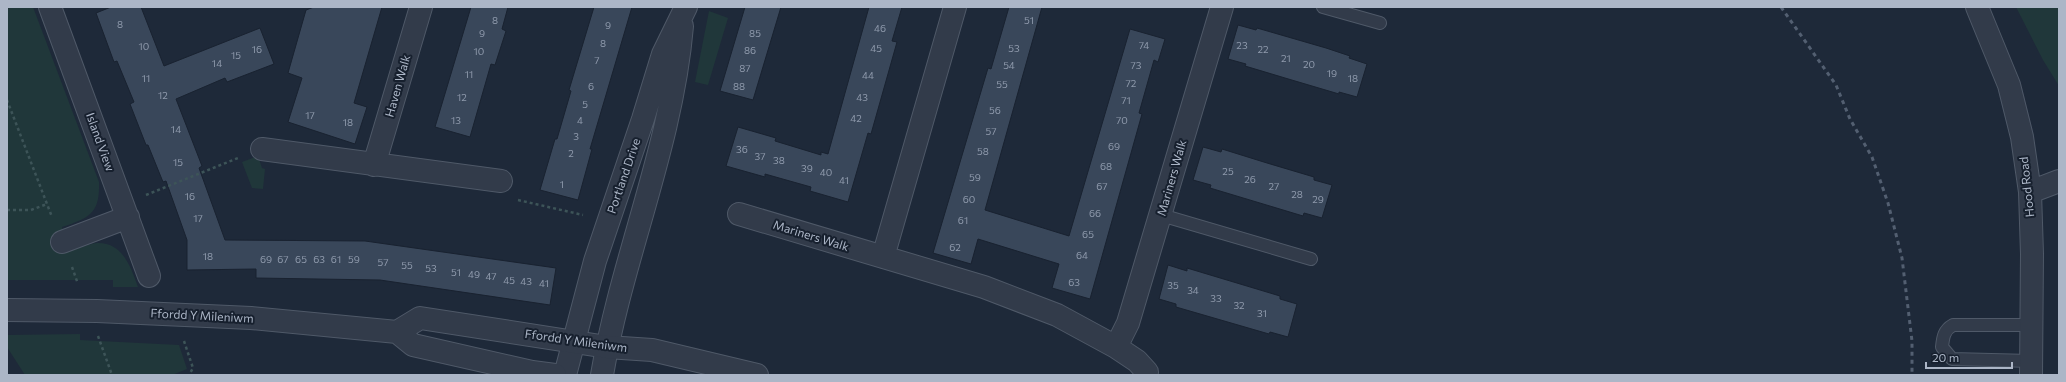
<svg xmlns="http://www.w3.org/2000/svg" width="2066" height="382" font-family="Commissioner,sans-serif">
  <style>
    .green { fill: #20373a }
    .building { fill: #39475a; stroke: #192230 }
    .lines { fill: none; stroke-linecap: round; stroke-linejoin: round }
    .service-casing { stroke: #4f5968; stroke-width: 14 }
    .minor-casing { stroke: #4f5968; stroke-width: 24 }
    .tertiary-casing { stroke: #4f5968; stroke-width: 24 }
    .path { stroke: #3d5458; stroke-width: 2.5; stroke-dasharray: 3 3; stroke-linecap: butt }
    .service { stroke: #323b4a; stroke-width: 12 }
    .minor { stroke: #323b4a; stroke-width: 22 }
    .tertiary { stroke: #323b4a; stroke-width: 22 }
    .rail { stroke: #535f71; stroke-width: 3; stroke-dasharray: 4 4; stroke-linecap: butt }
    .labels { text-anchor: middle; stroke-width: 4; stroke-linejoin: round; paint-order: stroke }
    .number-label { font-size: 10px; fill: #8f9aac }
    .street-label { font-size: 12px; fill: #acb6c7; stroke: #17202e }
  </style>
  <rect width="100%" height="100%" fill="#1e2939"/>
  <path class="green" d="M7 7H33L99 182C100 213 90 218 62 227L69 251C78 249 88 244 97 243 123 242 131 268 138 287H113V280H7Z
    M2016 7H2059V86L2043 60Z
    M709 11 728 18 708 85 695 82Z
    M258 156 262 168 265 169 263 189 252 188 242 162Z
    M80 334V340L179 345 187 369 172 375H25L7 347V335Z"/>
  <path class="building" d="M111 7H141L164 66 260 28 274 64 227 82 225 78 176 99 202 166 199 168 225 240 365 241 556 268 550 305 380 280 256 278V269L187 270V240L166 181 163 182 148 145H146L130 104 134 102 117 61 114 62 96 13Z
    M314 7H382L354 103 367 107 355 144 288 122 302 78 288 73 306 10Z
    M471 7H508L502 29 506 31 495 65 491 64 470 137 435 127Z
    M594 7H632L590 149H592L578 200 540 190 555 139H557L571 91 569 90Z
    M745 7H781L753 100 720 91Z
    M869 7H902L892 41 897 42 871 134 868 133 848 202 810 191 811 187 765 174V177L726 166 738 127 776 138 775 141 821 155V152L828 154Z
    M1009 7H1042L985 210 1069 236 1130 29 1165 39 1158 62 1154 60 1139 113 1142 114 1090 299 1052 288 1059 264 978 239 971 264 933 253 988 68 991 69Z
    M1238 25 1256 30 1257 28 1326 48 1350 56 1349 58 1367 64 1357 97 1339 92V94L1285 78 1245 66 1246 64 1228 59Z
    M1203 147 1221 152 1222 149 1267 163 1314 177V180L1332 185 1322 218 1304 213 1303 216 1210 188 1211 185 1193 180Z
    M1168 265 1187 271V268L1280 296V299L1297 304 1288 337 1270 332 1269 334 1176 307V304L1159 299Z"/>
  <g class="lines">
    <g class="service-casing">
      <path id="service" d="M1323 7 1380 23
        M1161 215 1311 259
        M2031 361 1952 359 1942 347C1943 337 1944 330 1953 325H2031"/>
    </g>
    <g class="minor-casing">
      <path id="minor" d="M50 7 149 276
        M1977 7 2009 85 2022 137 2030 192 2032 254 2031 375
        M262 149 501 181
        M374 165 421 7
        M2030 192 2059 181
        M739 214 984 287 1057 315 1116 347 1137 361 1147 372
        M62 242 128 217
        M883 257 955 7
        M1116 347 1128 323 1222 7
        M565 375 595 261 643 119 663 54 686 7
        M602 375C622 257 672 146 682 26"/>
    </g>
    <g class="tertiary-casing">
      <path id="tertiary" d="M7 310 97 311 251 318 397 332 413 345 532 372 555 375
        M397 332 420 318 607 347 652 350 757 375"/>
    </g>
    <path class="path" d="M7 100 52 217
      M146 195 238 158
      M518 200 583 215
      M7 210H31L47 204
      M72 267 78 284
      M98 336 112 375
      M184 341 193 368 189 375"/>
    <use href="#service" class="service"/>
    <use href="#minor" class="minor"/>
    <use href="#tertiary" class="tertiary"/>
    <path class="rail" d="M1781 7 1836 85 1850 119 1872 157 1888 203 1902 258 1912 341V375"/>
  </g>
  <g class="labels">
    <g class="number-label">
      <text x="495" y="24">8</text>
      <text x="1029" y="24">51</text>
      <text x="120" y="28">8</text>
      <text x="608" y="29">9</text>
      <text x="880" y="32">46</text>
      <text x="482" y="37">9</text>
      <text x="755" y="37">85</text>
      <text x="603" y="47">8</text>
      <text x="1144" y="49">74</text>
      <text x="1242" y="49">23</text>
      <text x="144" y="50">10</text>
      <text x="876" y="52">45</text>
      <text x="1014" y="52">53</text>
      <text x="257" y="53">16</text>
      <text x="1263" y="53">22</text>
      <text x="750" y="54">86</text>
      <text x="479" y="55">10</text>
      <text x="236" y="59">15</text>
      <text x="1286" y="62">21</text>
      <text x="597" y="64">7</text>
      <text x="217" y="67">14</text>
      <text x="1309" y="68">20</text>
      <text x="1009" y="69">54</text>
      <text x="1136" y="69">73</text>
      <text x="745" y="72">87</text>
      <text x="1332" y="77">19</text>
      <text x="469" y="78">11</text>
      <text x="868" y="79">44</text>
      <text x="146" y="82">11</text>
      <text x="1353" y="82">18</text>
      <text x="1131" y="87">72</text>
      <text x="1002" y="88">55</text>
      <text x="591" y="90">6</text>
      <text x="739" y="90">88</text>
      <text x="163" y="99">12</text>
      <text x="462" y="101">12</text>
      <text x="862" y="101">43</text>
      <text x="1126" y="104">71</text>
      <text x="585" y="108">5</text>
      <text x="995" y="114">56</text>
      <text x="310" y="119">17</text>
      <text x="856" y="122">42</text>
      <text x="456" y="124">13</text>
      <text x="580" y="124">4</text>
      <text x="1122" y="124">70</text>
      <text x="348" y="126">18</text>
      <text x="176" y="133">14</text>
      <text x="991" y="135">57</text>
      <text x="576" y="140">3</text>
      <text x="1114" y="150">69</text>
      <text x="742" y="153">36</text>
      <text x="983" y="155">58</text>
      <text x="571" y="157">2</text>
      <text x="760" y="160">37</text>
      <text x="779" y="164">38</text>
      <text x="178" y="166">15</text>
      <text x="1106" y="170">68</text>
      <text x="807" y="172">39</text>
      <text x="1228" y="175">25</text>
      <text x="826" y="176">40</text>
      <text x="975" y="181">59</text>
      <text x="1250" y="183">26</text>
      <text x="844" y="184">41</text>
      <text x="562" y="188">1</text>
      <text x="1102" y="190">67</text>
      <text x="1274" y="190">27</text>
      <text x="1297" y="198">28</text>
      <text x="190" y="200">16</text>
      <text x="969" y="203">60</text>
      <text x="1318" y="203">29</text>
      <text x="1095" y="217">66</text>
      <text x="198" y="222">17</text>
      <text x="963" y="224">61</text>
      <text x="1088" y="238">65</text>
      <text x="955" y="251">62</text>
      <text x="1082" y="259">64</text>
      <text x="208" y="260">18</text>
      <text x="266" y="263">69</text>
      <text x="283" y="263">67</text>
      <text x="301" y="263">65</text>
      <text x="319" y="263">63</text>
      <text x="336" y="263">61</text>
      <text x="354" y="263">59</text>
      <text x="383" y="266">57</text>
      <text x="407" y="269">55</text>
      <text x="431" y="272">53</text>
      <text x="456" y="276">51</text>
      <text x="474" y="278">49</text>
      <text x="491" y="280">47</text>
      <text x="509" y="284">45</text>
      <text x="526" y="285">43</text>
      <text x="1074" y="286">63</text>
      <text x="544" y="287">41</text>
      <text x="1173" y="289">35</text>
      <text x="1193" y="294">34</text>
      <text x="1216" y="302">33</text>
      <text x="1239" y="309">32</text>
      <text x="1262" y="317">31</text>
    </g>
    <g class="street-label">
      <text transform="translate(398 86) rotate(-74)" y="4">Haven Walk</text>
      <text transform="translate(100 142) rotate(70)" y="4">Island View</text>
      <text transform="translate(624 176) rotate(-71)" y="4">Portland Drive</text>
      <text transform="translate(1172 178) rotate(-74)" y="4">Mariners Walk</text>
      <text transform="translate(2027 187) rotate(-96)" y="4">Hood Road</text>
      <text transform="translate(811 236) rotate(17)" y="4">Mariners Walk</text>
      <text transform="translate(202 316) rotate(3)" y="4">Ffordd Y Mileniwm</text>
      <text transform="translate(576 341) rotate(8)" y="4">Ffordd Y Mileniwm</text>
    </g>
  </g>
  <rect width="2066" height="382" fill="none" stroke="#acb6c7" stroke-width="16"/>
  <path d="M1926 362v6h86v-6" fill="none" stroke="#acb6c7" stroke-width="2"/>
  <text x="1932" y="362" font-size="12" fill="#acb6c7" stroke="#17202e" stroke-width="3" paint-order="stroke">20 m</text>
</svg>
